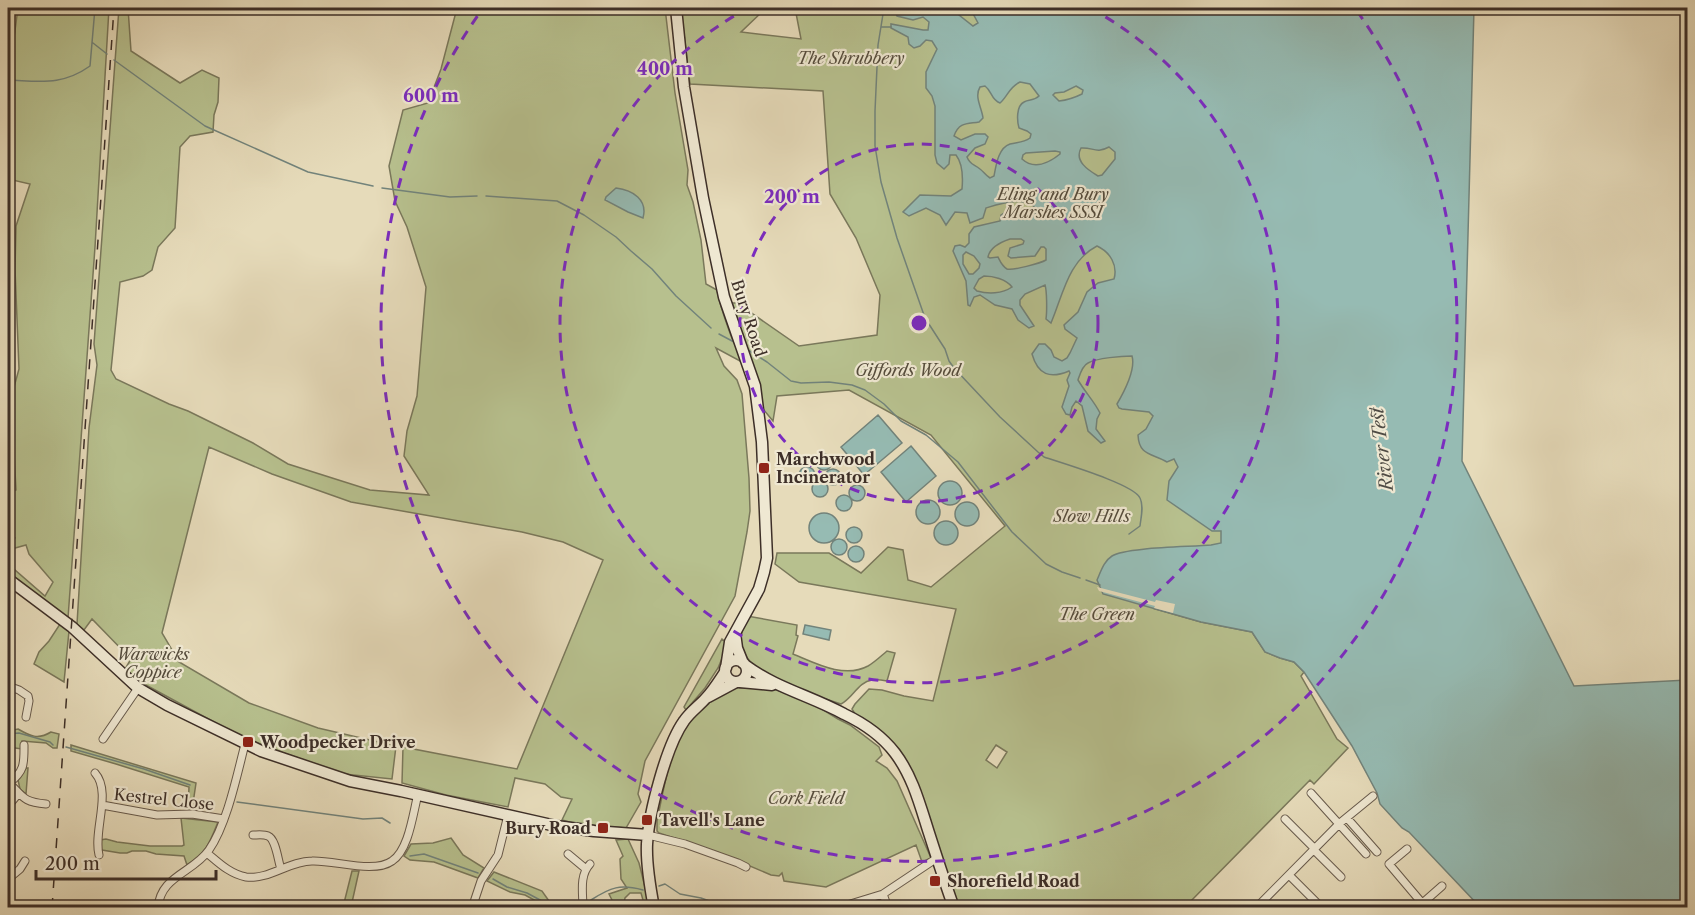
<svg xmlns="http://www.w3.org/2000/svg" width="1695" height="915" font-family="'Libre Caslon Text',serif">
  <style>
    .green { fill: #b7c08e; stroke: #7a785b; stroke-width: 1.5; fill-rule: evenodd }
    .water { fill: #96bbb3; stroke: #72837b; stroke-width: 1.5; fill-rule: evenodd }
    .pier { fill: #e6dbba }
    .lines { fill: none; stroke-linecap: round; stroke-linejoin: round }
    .stream { stroke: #72837b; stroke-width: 1.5 }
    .street-casing { stroke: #675a4c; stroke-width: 9 }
    .secondary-casing { stroke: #3d2f28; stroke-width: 13 }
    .street { stroke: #efe8d2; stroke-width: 7 }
    .secondary { stroke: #efe8d2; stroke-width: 10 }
    .rail { stroke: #3d2f28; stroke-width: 1.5; stroke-dasharray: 10 10; stroke-linecap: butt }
    .ring { fill: none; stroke: #7b2cbf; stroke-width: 3; stroke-dasharray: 10 8 }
    .poi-dot { fill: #8f2418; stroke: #efe8d2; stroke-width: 2 }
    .labels { text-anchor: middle; stroke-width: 4.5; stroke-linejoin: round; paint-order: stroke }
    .park-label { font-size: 16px; font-style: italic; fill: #554c3c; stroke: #efe8d2 }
    .street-label { font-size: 16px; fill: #3d2f28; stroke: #efe8d2 }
    .poi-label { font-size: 16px; font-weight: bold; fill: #3d2f28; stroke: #efe8d2; text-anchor: start }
    .water-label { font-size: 18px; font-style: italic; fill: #4f4b44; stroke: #efe8d2 }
    .centre { fill: #7b2cbf; stroke: #efe8d2; stroke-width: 3 }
    .ring-label { font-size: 18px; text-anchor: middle; font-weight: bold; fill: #7b2cbf; stroke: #efe8d2; stroke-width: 4.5; stroke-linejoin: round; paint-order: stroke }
  </style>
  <rect width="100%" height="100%" fill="#e6dbba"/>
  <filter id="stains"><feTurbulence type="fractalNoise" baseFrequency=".00333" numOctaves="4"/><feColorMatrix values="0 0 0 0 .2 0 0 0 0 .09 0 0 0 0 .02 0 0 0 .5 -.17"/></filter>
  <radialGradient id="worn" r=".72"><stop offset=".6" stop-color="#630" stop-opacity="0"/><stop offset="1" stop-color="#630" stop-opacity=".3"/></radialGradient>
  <path class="green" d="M8 8H16L8 67Z
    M18 8H109L95 247 68 618 8 574V564L45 596 53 582 29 554 26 545 8 550V542L15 538 8 532V493L16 490 11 398 19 369 15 269 16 226 30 184 8 179V71L11 60Z
    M119 8H128L131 51 180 83 202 70 219 78 218 102 214 115 213 132 190 136 180 147 175 228 158 247 152 270 143 276 120 282 111 370 116 379 169 404 188 411 253 443 288 464 370 490 429 495 404 456 407 431 417 396 426 287 407 227 395 201 389 166 403 110 428 103 441 69 457 8H665L675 93 688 170 687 185 693 202 701 240 706 284 717 290C720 306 725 319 730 333 733 343 740 350 740 361L716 348 724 366 737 380 742 394 749 478 750 511 747 532 735 596 645 761 638 794 641 802 626 828 577 824 562 820 572 799 561 797 545 784 515 778 508 807 446 795 402 783 403 747 517 769 603 560 563 542 522 532 351 502 272 474 209 447 162 633 179 662 249 703 318 728 396 746 392 779 344 774 281 752 236 734 144 684 125 669 131 659 92 619 84 630 77 624 89 428 97 365 94 344Z
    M681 8H727L729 11 742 10 744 8H761L764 10 741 32 801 39 795 8H1198L1259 533 1155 609 1201 622 1252 632 1265 652 1280 658 1294 662 1304 672 1301 676 1337 739 1348 748 1314 784 1310 780 1185 907H957L914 776 855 714 852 709 855 704 869 689 882 690 904 696 933 701 956 609 799 582 775 564 777 553H829L861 573 888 547 903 550 908 580 931 587 1005 526 931 435 849 390 777 396 773 421 763 409 761 397 748 350 732 303H737L799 346 877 335 880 295 856 238 830 194 823 91 690 84ZM996 745 1007 752 997 768 986 760Z
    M747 616 797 625 796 635 798 636 793 654C815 663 844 679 868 666 875 662 881 656 887 651L895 653 887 681C882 680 877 679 872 680 858 682 853 698 841 704 812 694 741 678 741 639 742 631 744 623 747 616Z
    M60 624 69 631 64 682 34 664 39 652 49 641Z
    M722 639 728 644 718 668 705 688 686 710 684 707Z
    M734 688H768L777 690 812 703 838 719 850 725 879 747 882 755 876 761 887 768 897 781 931 858 922 862 916 845 826 887 784 881 782 873 779 876 771 875 717 852 659 833 657 831V821C669 764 674 713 734 688Z
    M18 729C30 736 38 740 51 732L59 734 57 748H53L46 743 22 741V749L8 747V731Z
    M71 745 196 783 192 810H188L189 787 116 764 71 751Z
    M26 768H28L26 794 20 789 18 780Z
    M181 818 218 822C210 842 207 852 187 865L184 856 156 854 146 851H132L127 853H120L102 850 100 847V840L106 839 117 842 150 846H182L184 845Z
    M451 838 463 855 484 868 478 878 434 862 410 860 404 856 411 844 433 843Z
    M628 839 639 863 650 907H645L641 893H630L625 898 623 907H613L614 904 609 894 627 888 621 879 620 859 623 856 616 840Z
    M352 871H359L351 907H343Z
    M494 872 542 891 549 901 569 907H547L525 895 510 892 487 881Z"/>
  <path class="water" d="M906 8H950L973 26 978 23 970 8H1474L1462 461 1574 686 1687 680V907H1480L1409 832 1402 828 1380 804 1377 793 1352 746 1304 672 1294 662 1280 658 1265 652 1252 632 1201 622 1103 594 1097 580C1101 571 1104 561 1112 556 1126 547 1191 547 1211 545L1221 543V531H1212L1167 500 1169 481 1178 467 1174 459 1167 462C1152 453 1139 456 1138 435L1146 429 1153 416 1149 412 1122 409 1119 408 1117 404C1124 392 1136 370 1132 356 1122 356 1097 358 1088 363 1082 366 1080 374 1078 380 1085 392 1094 401 1100 413L1097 419 1096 429 1105 441 1101 443 1088 431 1082 406 1076 401 1072 407 1070 415 1066 414 1062 407 1069 386 1067 380 1070 373 1069 371C1050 379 1038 375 1032 354L1039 344H1045L1051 350 1054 357 1062 361 1067 358 1070 353 1077 338 1065 329 1064 325 1078 312 1087 292 1098 283 1114 279C1118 265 1110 252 1097 246 1068 261 1063 295 1051 323L1046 319C1047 312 1047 291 1045 285L1025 294 1020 300V305L1034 326 1029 328 1018 320 1012 309 995 305 980 295 974 297 970 306 968 305 966 281 953 251 955 246 960 245 965 247 969 243V234L974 227 1000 221 1001 215C1014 206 1026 217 1039 213 1029 194 1002 203 986 208L983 218 970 223 967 213 955 212 946 225 940 215 926 208 909 216 903 212 920 195 951 196 962 189C963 178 963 164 956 155H950L949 164 944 169 937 163 935 155V106L932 96 926 88V72L937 49 932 41 926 40 920 46 914 48 909 44 908 37 891 28V24L923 30H928L929 22 923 17 913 20 897 16 896 13ZM1020 82 1030 84 1039 96C1034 101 1029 99 1024 102 1016 106 1017 121 1019 128L1027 131 1031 134 1030 138C1023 143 1018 142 1010 144 998 148 996 166 994 176L990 178C985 175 984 172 980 169 974 164 970 165 967 157L975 148 985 144 988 137 985 134H975L961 140 954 136C959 122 967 124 979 122L983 118C982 108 974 97 980 87L985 86C992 91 991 100 1000 103 1008 96 1009 87 1020 82ZM1076 86 1083 90 1082 94C1074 98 1068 100 1059 101L1053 95 1055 93 1064 92ZM1109 147 1115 152V159L1102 175 1098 176C1088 170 1074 161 1081 148 1093 147 1096 154 1109 147ZM1055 151 1060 152V154C1049 163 1034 170 1022 159L1023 155 1026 153ZM1010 239H1021L1024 241 1023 244 1010 248 1008 256 1011 258 1035 256 1041 247H1044L1046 249V260C1041 263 1012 271 1007 269 1002 266 1000 261 998 257L990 258 988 257C990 247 1001 242 1010 239ZM966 252 974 256 980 264 979 268 973 274H969L963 264V255ZM984 276C993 276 1006 279 1012 287 1002 294 988 294 977 291L974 288 979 279Z
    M616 188C633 190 648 200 643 218L628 212 605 200 606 197Z
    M878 415 902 443 864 475 841 447Z
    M911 446 936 476 906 502 881 472Z
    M816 462a8 8 0 1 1 16 0a8 8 0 1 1-16 0Z
    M799 475a8 8 0 1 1 16 0a8 8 0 1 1-16 0Z
    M825 477a8 8 0 1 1 16 0a8 8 0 1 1-16 0Z
    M938 493a12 12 0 1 1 24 0a12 12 0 1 1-24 0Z
    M812 489a8 8 0 1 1 16 0a8 8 0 1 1-16 0Z
    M849 493a8 8 0 1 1 16 0a8 8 0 1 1-16 0Z
    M836 503a8 8 0 1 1 16 0a8 8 0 1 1-16 0Z
    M916 512a12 12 0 1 1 24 0a12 12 0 1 1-24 0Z
    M955 514a12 12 0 1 1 24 0a12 12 0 1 1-24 0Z
    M809 528a15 15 0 1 1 30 0a15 15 0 1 1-30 0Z
    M934 533a12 12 0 1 1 24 0a12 12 0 1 1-24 0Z
    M846 535a8 8 0 1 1 16 0a8 8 0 1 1-16 0Z
    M831 547a8 8 0 1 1 16 0a8 8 0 1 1-16 0Z
    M848 554a8 8 0 1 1 16 0a8 8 0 1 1-16 0Z
    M805 625 831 630 829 640 803 634Z"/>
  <path class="pier" d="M1097 587 1155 602 1156 600 1175 604 1173 613 1154 608 1155 606 1099 591Z"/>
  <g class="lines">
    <path class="stream" d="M884 8 878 45 875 111V146L881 182 897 238 925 318 945 349 949 361 954 368 1000 417 1038 452 1044 457C1061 463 1134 484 1140 498 1144 506 1141 517 1140 526L1129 534
      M881 27H891
      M93 43 107 54
      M114 60 205 126 308 172 373 186
      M8 80C40 81 62 86 90 66L95 8
      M382 188 450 197 477 196
      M486 196 557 201 584 215 616 237 631 251 652 269 676 296 711 328
      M719 334 734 342
      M748 350 767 362 791 381 801 383 829 382 852 385 865 390 884 404 901 421 926 435 958 462 1012 532 1046 564 1062 572 1080 578
      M1086 580 1100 585
      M8 734 19 733 50 742 53 745
      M66 747 144 769 190 785
      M237 802 363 819 382 818 390 823
      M410 856 424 854 478 873
      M493 879 507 887 527 893 555 908
      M659 886 665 884 680 894 701 898 729 908
      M591 900C611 887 620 884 643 890"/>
    <g class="street-casing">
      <path id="street" d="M8 591 13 583
        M8 686 19 690 28 696 29 701 26 717
        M103 739 138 688
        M95 773C112 792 93 831 99 855
        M8 782C23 796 22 802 46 804
        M9 783C25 771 24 763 24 745
        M1311 793 1366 854
        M102 805 157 815 192 814 224 819
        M8 806 18 794
        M1347 818 1377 852
        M1285 819 1315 849
        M253 835C257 835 264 834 268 836 276 839 278 861 281 869
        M648 835 685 844 738 863 746 867
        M1407 849 1389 864 1422 903
        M1314 850 1341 877
        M207 853C219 863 230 874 246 877 269 880 289 861 312 861 335 860 374 874 392 861 409 850 413 813 418 794
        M568 854 586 869
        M1289 875 1322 908
        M8 879 20 869 25 861
        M883 894 887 905 890 908
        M158 908C160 876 193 873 209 850 227 824 237 775 245 744
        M472 908 481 881 498 855 508 815
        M583 908C583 893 579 876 590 864
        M842 908 847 905 883 894 937 858
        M1256 908 1340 823 1373 796
        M1417 908 1442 886"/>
    </g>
    <g class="secondary-casing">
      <path id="secondary" d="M676 8 684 87 703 198 724 297 755 386 762 442 767 558 764 572 759 589 730 642 726 668
        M8 579 72 627 138 688 167 705 261 751 350 781 401 791 556 826 594 831 648 835
        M735 633 737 648 743 663
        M725 671a11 11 0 1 1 22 0a11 11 0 1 1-22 0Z
        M745 665C776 688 811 696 844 714 863 723 882 736 895 753 913 777 920 805 929 833 937 858 945 883 954 908
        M740 682 772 685
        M708 697 736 682
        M654 908C650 887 646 865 647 844 649 813 666 746 684 721 690 712 699 706 706 698 713 691 719 681 725 672"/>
    </g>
    <use href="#street" class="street"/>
    <use href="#secondary" class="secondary"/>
    <path class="rail" d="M52 908 114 8"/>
  </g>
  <g class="ring">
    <circle cx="919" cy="323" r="179"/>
    <path d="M1090 8A359 359 0 1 1 748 8"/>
    <path d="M1357 11A538 538 0 1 1 481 11"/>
  </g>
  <g class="poi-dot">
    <rect x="758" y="462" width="12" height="12" rx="3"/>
    <rect x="242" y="736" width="12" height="12" rx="3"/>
    <rect x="641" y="814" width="12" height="12" rx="3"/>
    <rect x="597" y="822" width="12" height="12" rx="3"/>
    <rect x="929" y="875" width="12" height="12" rx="3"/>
  </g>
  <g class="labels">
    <g class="park-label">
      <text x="851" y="64">The Shrubbery</text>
      <text x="1053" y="200">Eling and Bury<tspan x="1053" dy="18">Marshes SSSI</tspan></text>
      <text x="908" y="376">Giffords Wood</text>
      <text x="1092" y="522">Slow Hills</text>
      <text x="1097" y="620">The Green</text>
      <text x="153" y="660">Warwicks<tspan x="153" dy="18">Coppice</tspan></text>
      <text x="806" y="804">Cork Field</text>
    </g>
    <g class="street-label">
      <text transform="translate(749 318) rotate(72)" y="6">Bury Road</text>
      <text transform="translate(164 799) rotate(6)" y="6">Kestrel Close</text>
    </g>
    <g class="poi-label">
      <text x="776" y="465">Marchwood<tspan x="776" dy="18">Incinerator</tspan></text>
      <text x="260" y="748">Woodpecker Drive</text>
      <text x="659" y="826">Tavell's Lane</text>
      <text x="591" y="834" text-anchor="end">Bury Road</text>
      <text x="947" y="887">Shorefield Road</text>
    </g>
    <g class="water-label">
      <text transform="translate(1382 449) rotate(-97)" y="6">River Test</text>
    </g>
  </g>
  <circle cx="919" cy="323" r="9" class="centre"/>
  <g class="ring-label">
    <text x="665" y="75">400 m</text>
    <text x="431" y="102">600 m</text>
    <text x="792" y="203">200 m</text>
  </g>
  <rect width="1695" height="915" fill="none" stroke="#e6dbba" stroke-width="30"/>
  <rect x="9" y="9" width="1677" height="897" fill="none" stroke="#3d2f28" stroke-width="3"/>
  <rect x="15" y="15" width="1665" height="885" fill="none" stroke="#3d2f28" stroke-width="1.5"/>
  <path d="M36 870v9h180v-9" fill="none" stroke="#3d2f28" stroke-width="3"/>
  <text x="45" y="870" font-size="18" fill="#3d2f28" stroke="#efe8d2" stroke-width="4.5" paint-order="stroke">200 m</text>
  <rect width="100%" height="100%" filter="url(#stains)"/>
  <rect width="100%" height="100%" fill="url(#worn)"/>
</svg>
